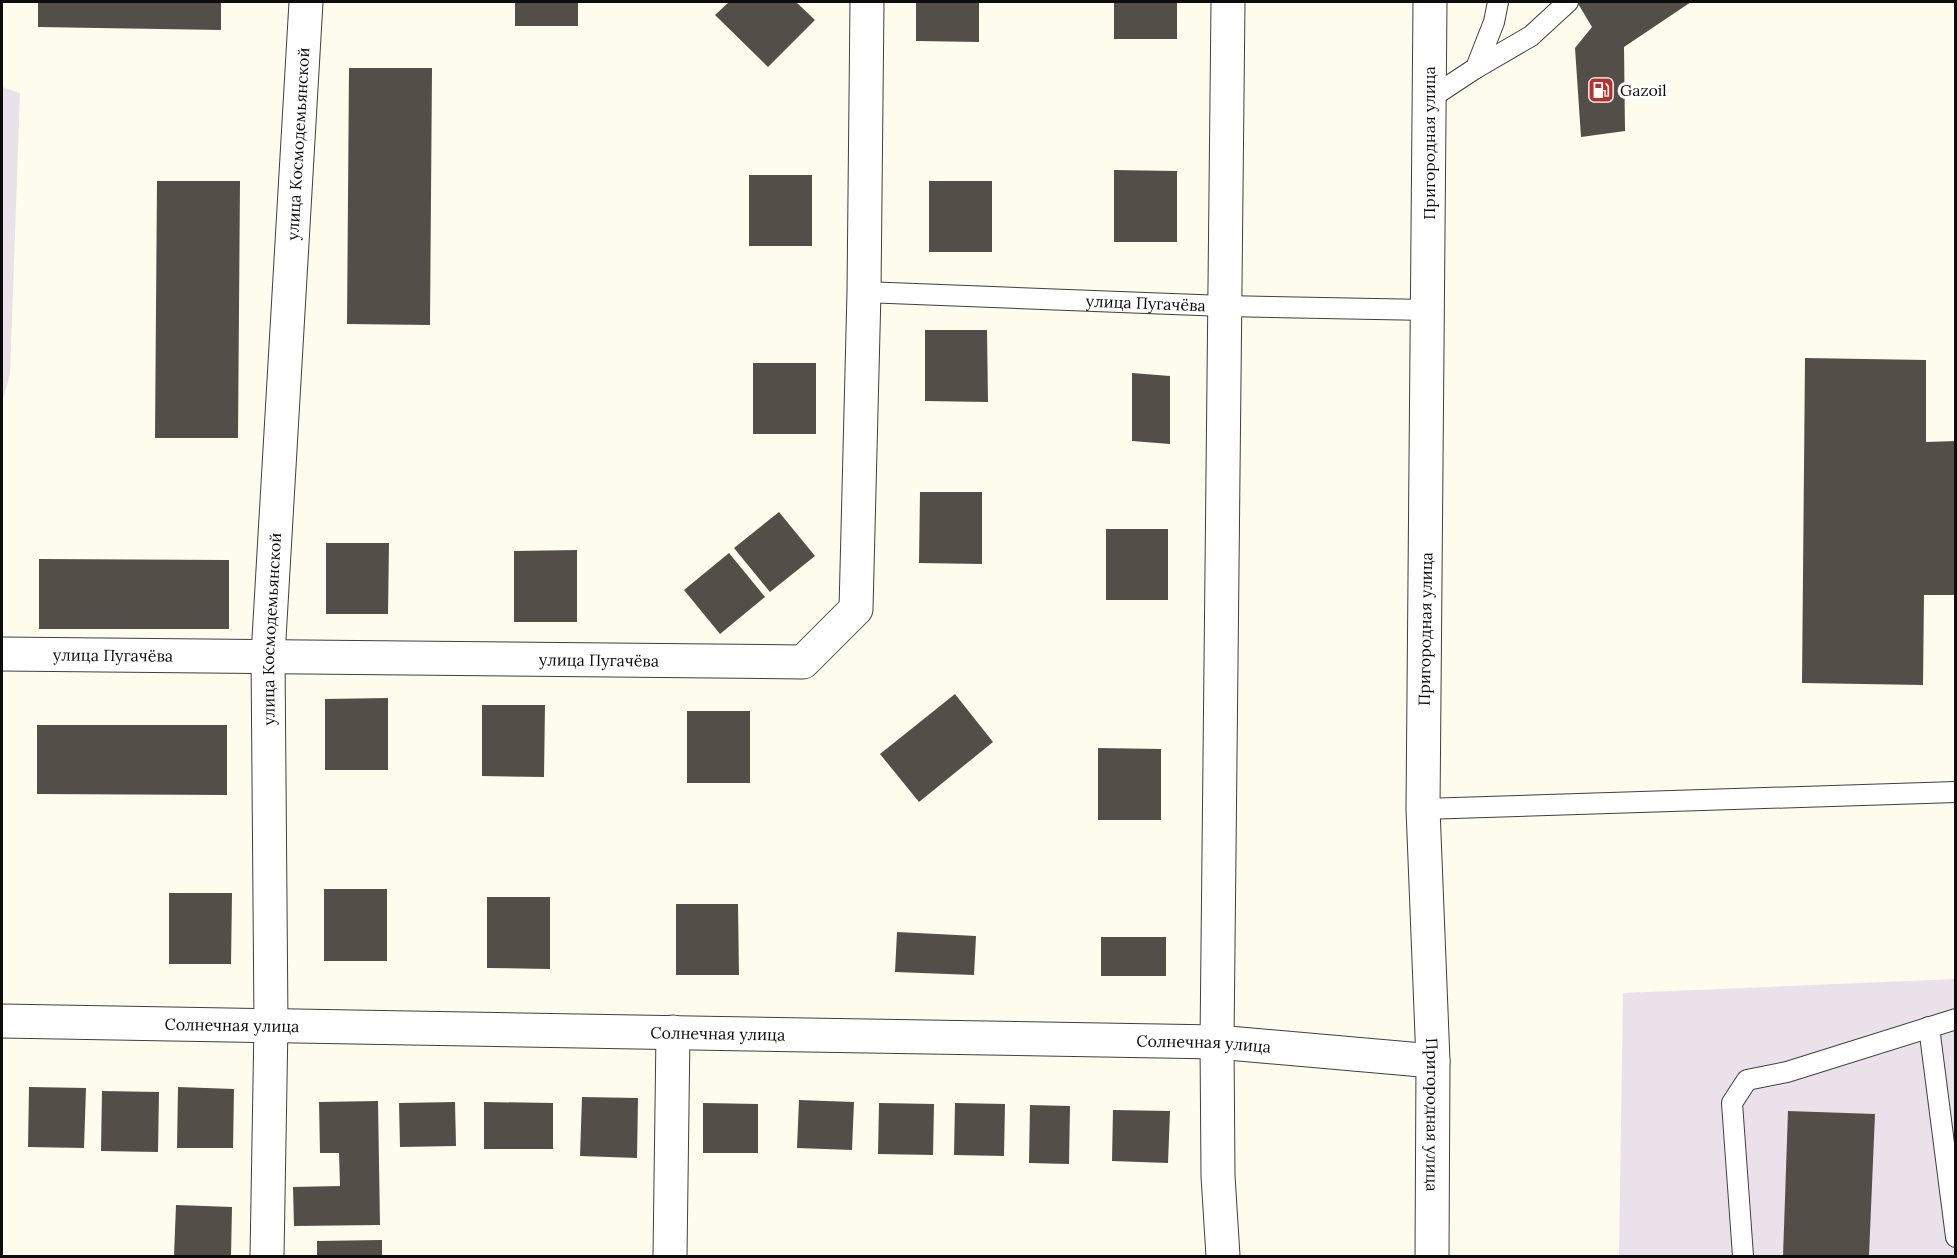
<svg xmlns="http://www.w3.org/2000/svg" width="1957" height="1258" font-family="Lora,serif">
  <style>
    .industrial { fill: #eae1ea }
    .building { fill: #544e49 }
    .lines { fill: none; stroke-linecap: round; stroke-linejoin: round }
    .service-casing { stroke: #3f3f3f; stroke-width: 22 }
    .minor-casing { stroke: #3f3f3f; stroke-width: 35 }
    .tertiary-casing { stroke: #3f3f3f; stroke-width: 35 }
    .service { stroke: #fff; stroke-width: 20 }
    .minor { stroke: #fff; stroke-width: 33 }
    .tertiary { stroke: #fff; stroke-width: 33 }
    .labels { text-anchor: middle; stroke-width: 6; stroke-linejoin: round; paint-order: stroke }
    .poi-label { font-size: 16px; fill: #0c0c0c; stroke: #fff; text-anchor: start }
    .street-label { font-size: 16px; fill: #0c0c0c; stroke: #fff }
  </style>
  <rect width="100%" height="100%" fill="#fefcec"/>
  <path class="industrial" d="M2 87 20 93 10 375 2 402Z
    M1955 979V1256H1619L1623 993Z"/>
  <path class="building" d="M38 2H221V30L38 27Z
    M515 2H578V26H515Z
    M729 2H796L815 20 768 67 715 15Z
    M916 2H979V42L916 41Z
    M1114 2H1177V39H1114Z
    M1577 2H1691L1624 47 1625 131 1581 137 1575 48 1592 27Z
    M349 68H432L430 325 347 324Z
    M1114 170 1177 171V242H1114Z
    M749 175H812V246H749Z
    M157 181H240L238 438H155Z
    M929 181H992V252H929Z
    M925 330H987L988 402 925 401Z
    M1805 358 1926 360V442L1956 441V595H1924L1923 685 1802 683Z
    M753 363H816V434H753Z
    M1132 373 1170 376V444L1132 441Z
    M920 492H982V564L919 563Z
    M779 512 815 556 770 592 734 548Z
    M1106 529H1168V600H1106Z
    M326 543H389L388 614H326Z
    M577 550V622H514V551Z
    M729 553 765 597 720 634 684 590Z
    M39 559 229 560V629H39Z
    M955 694 993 742 919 802 880 754Z
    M388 698V770H325V699Z
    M482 705H545L544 777 482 776Z
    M687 711H750V783H687Z
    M37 725H227V795L37 794Z
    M1098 748 1161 749V820H1098Z
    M324 889H387V961H324Z
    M169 893H232L231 964H169Z
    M487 897H550V969L487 968Z
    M676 904H738L739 975H676Z
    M897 932 976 936 974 975 895 972Z
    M1101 937H1166V976H1101Z
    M29 1087 86 1088 84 1148 28 1147Z
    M178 1087 234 1089 233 1148H177Z
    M102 1091 159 1092 158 1152 101 1151Z
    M582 1097 638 1098 637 1158 580 1156Z
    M799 1100 854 1102 852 1150 797 1148Z
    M378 1101 380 1225 294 1226 293 1187 340 1186 339 1153H320L319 1102Z
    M455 1102 456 1146 400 1147 399 1103Z
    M484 1102 553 1103V1149H484Z
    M703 1103 758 1104V1153H703Z
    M879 1103 934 1104 933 1155 878 1154Z
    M955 1103 1005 1104 1004 1156 954 1155Z
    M1030 1105 1070 1106 1069 1164 1029 1163Z
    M1113 1110 1170 1111 1168 1163 1112 1161Z
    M1788 1111 1875 1114 1869 1256H1783Z
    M176 1205 232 1207 231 1256H174Z
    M382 1240V1256H317V1241Z"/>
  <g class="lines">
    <g class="service-casing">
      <g id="service">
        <path d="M1476 68 1531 36 1568 2"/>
        <path d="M1429 99 1476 68 1494 22 1498 2"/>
        <path id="s1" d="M864 292 1224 306 1428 310"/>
        <path d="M1423 809 1956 792"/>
        <path d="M1929 1027 1956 1237"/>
        <path d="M1743 1256 1732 1103 1747 1080 1787 1072 1956 1019"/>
      </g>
    </g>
    <g class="minor-casing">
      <g id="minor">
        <path id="s2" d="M2 654 803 662 856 609 864 292 867 2"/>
        <path id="s3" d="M267 1256 271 1024 268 656 306 2"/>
        <path d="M670 1256 673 1032"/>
        <path d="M1223 1256 1218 1176 1217 1042 1228 2"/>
      </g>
    </g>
    <g class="tertiary-casing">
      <g id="tertiary">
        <path id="s4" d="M1430 2 1423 809 1433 1061 1432 1256"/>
        <path id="s5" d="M2 1021 1217 1042 1433 1061"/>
      </g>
    </g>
    <use href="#service" class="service"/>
    <use href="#minor" class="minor"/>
    <use href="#tertiary" class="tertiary"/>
  </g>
  <defs>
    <g id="fuel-square" transform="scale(1.35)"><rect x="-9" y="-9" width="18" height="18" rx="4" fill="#b3322d" stroke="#fff"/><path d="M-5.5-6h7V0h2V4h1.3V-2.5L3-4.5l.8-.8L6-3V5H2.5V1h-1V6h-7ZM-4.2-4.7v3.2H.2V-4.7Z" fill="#fff"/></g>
  </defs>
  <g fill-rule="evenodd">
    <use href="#fuel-square" x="1601" y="90"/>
  </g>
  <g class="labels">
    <g class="poi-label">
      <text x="1620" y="96">Gazoil</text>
    </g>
    <g class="street-label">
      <text dy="6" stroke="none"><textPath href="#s3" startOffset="1113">улица Космодемьянской</textPath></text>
      <text transform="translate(1429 143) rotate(-90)" y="6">Пригородная улица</text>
      <text dy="6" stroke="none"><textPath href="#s1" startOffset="282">улица Пугачёва</textPath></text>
      <text dy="6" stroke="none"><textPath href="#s3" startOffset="627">улица Космодемьянской</textPath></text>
      <text transform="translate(1425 629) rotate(-89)" y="6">Пригородная улица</text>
      <text dy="6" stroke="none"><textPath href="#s2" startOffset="111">улица Пугачёва</textPath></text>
      <text dy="6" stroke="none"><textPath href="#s2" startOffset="597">улица Пугачёва</textPath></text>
      <text dy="6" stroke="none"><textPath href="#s5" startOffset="230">Солнечная улица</textPath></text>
      <text dy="6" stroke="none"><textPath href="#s5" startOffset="716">Солнечная улица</textPath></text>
      <text dy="6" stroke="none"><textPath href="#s5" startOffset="1202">Солнечная улица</textPath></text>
      <text dy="6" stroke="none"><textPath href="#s4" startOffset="1113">Пригородная улица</textPath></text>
    </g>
  </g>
  <rect width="1957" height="1258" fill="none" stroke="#0c0c0c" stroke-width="6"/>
</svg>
